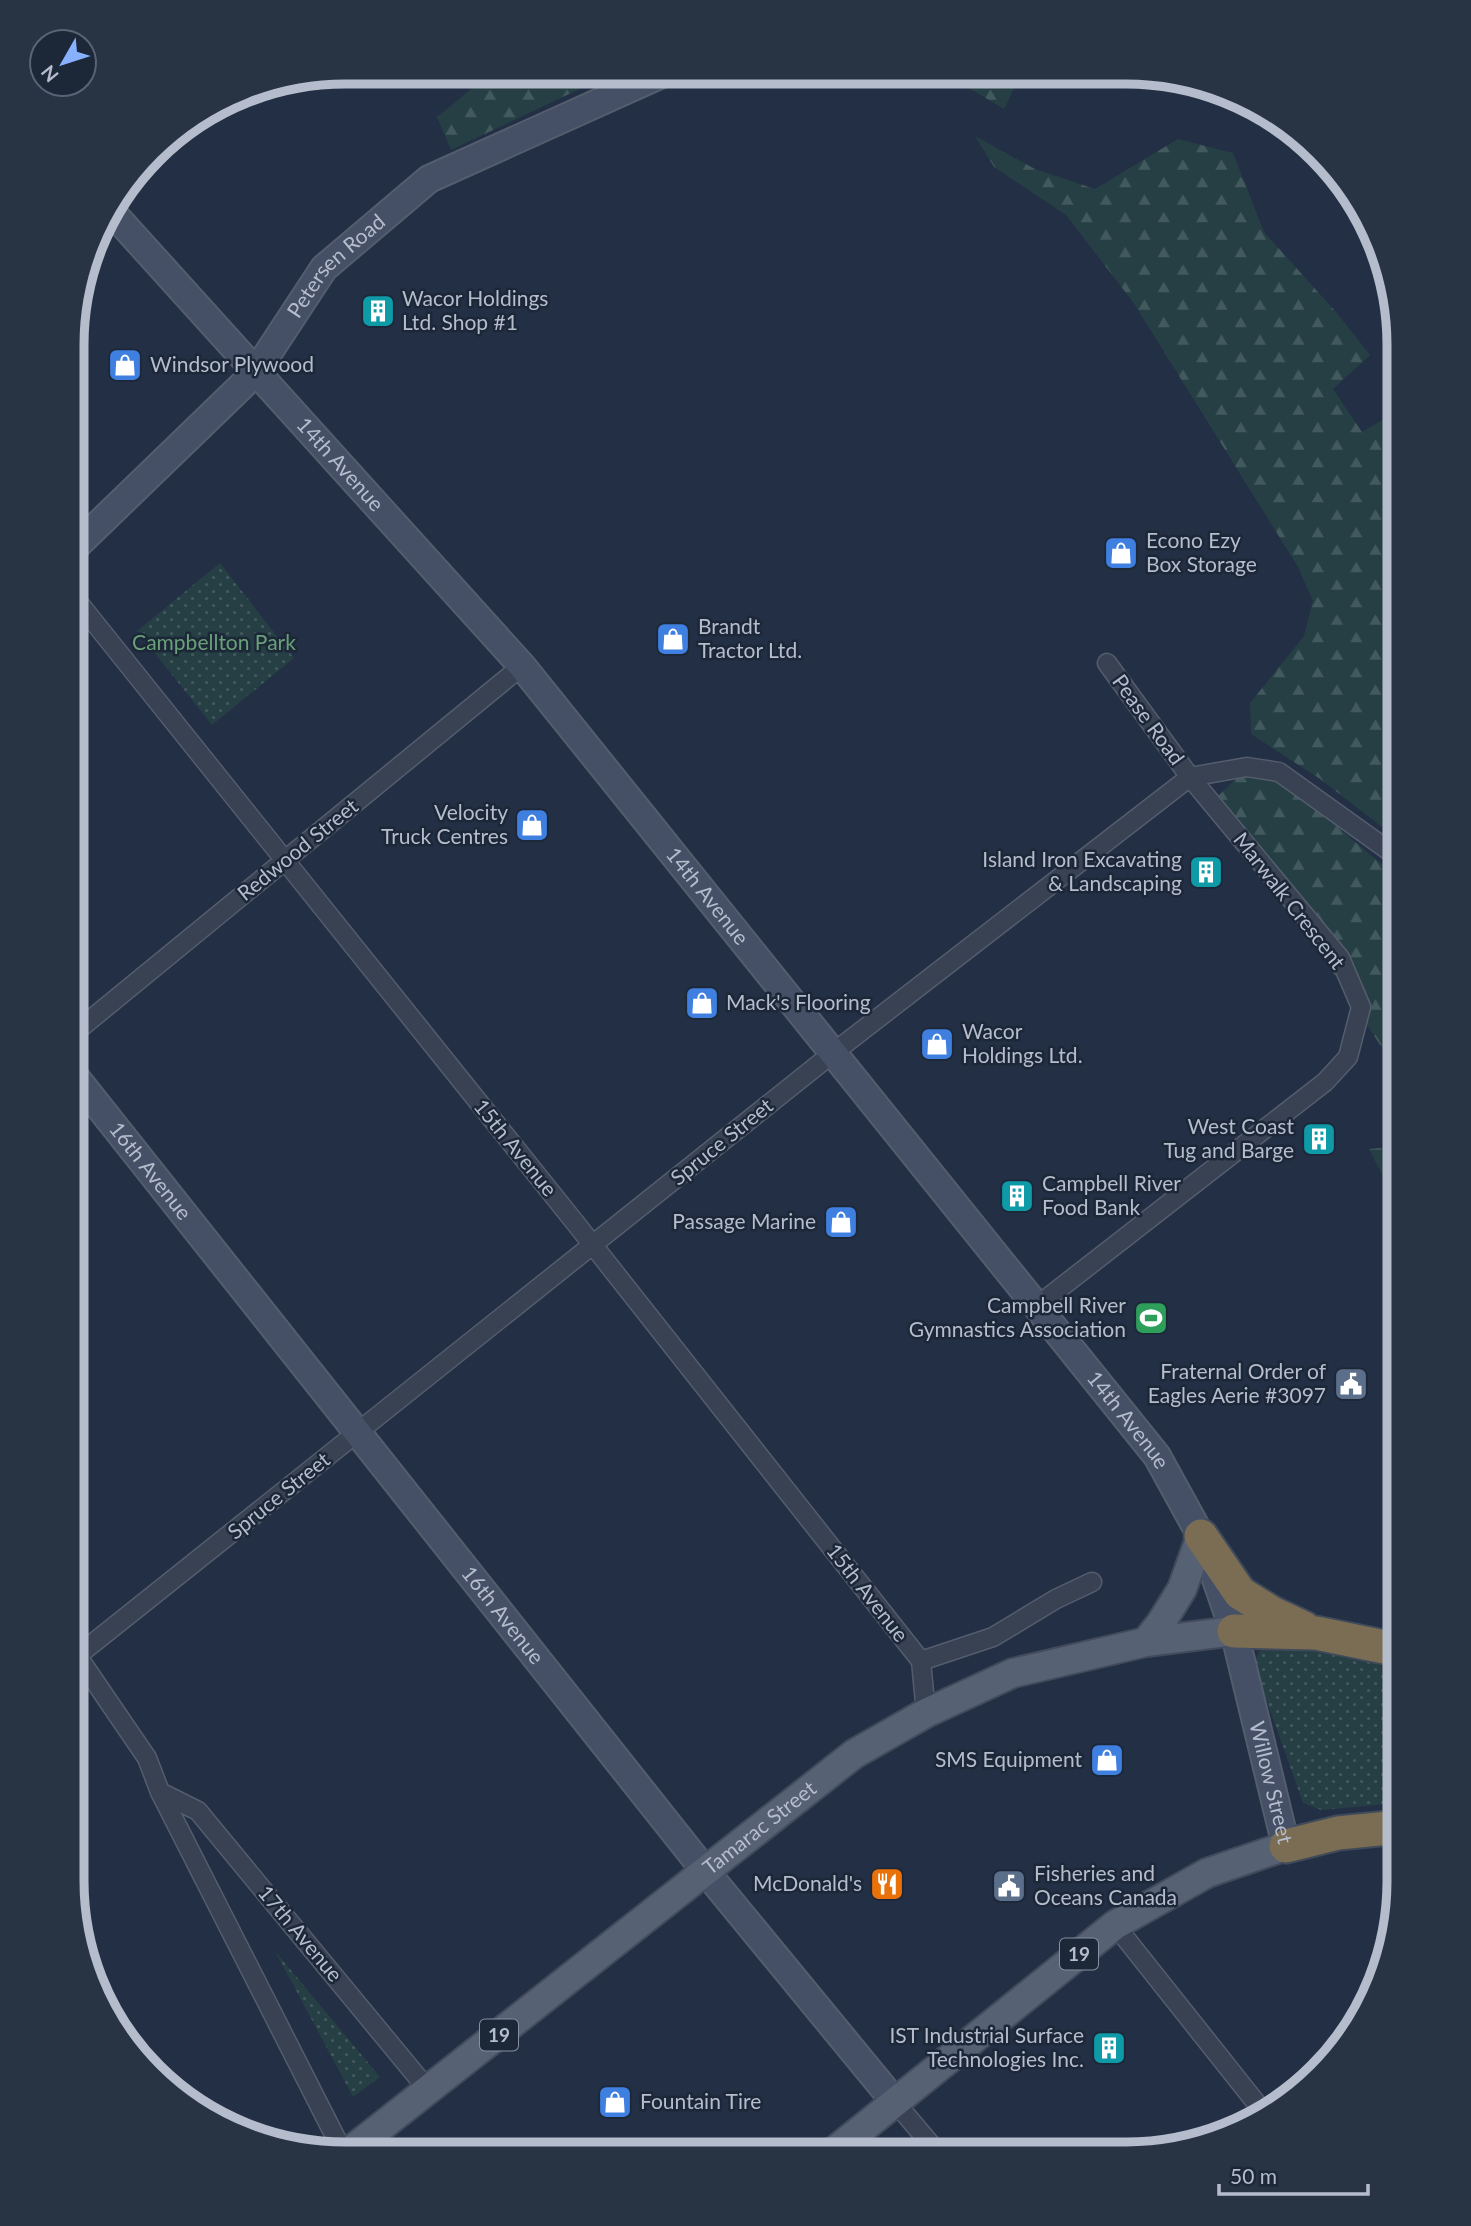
<svg xmlns="http://www.w3.org/2000/svg" width="1471" height="2226" font-family="Lato,sans-serif">
  <style>
    .forest { fill: url(#forest-firs) }
    .park { fill: url(#park-dots) }
    .lines { fill: none; stroke-linecap: round; stroke-linejoin: round }
    .street-casing { stroke: #535d6d; stroke-width: 21 }
    .secondary-casing { stroke: #535d6d; stroke-width: 30 }
    .primary-casing { stroke: #414b5c; stroke-width: 32 }
    .highway-casing { stroke: #3f4a5a; stroke-width: 37 }
    .street { stroke: #384253; stroke-width: 18 }
    .secondary { stroke: #455066; stroke-width: 26 }
    .primary { stroke: #566173; stroke-width: 28 }
    .highway { stroke: #7a6d54; stroke-width: 33 }
    .labels { text-anchor: middle; stroke-width: 5; stroke-linejoin: round; paint-order: stroke }
    .shield { fill: #1c2738; stroke: #8790a0; stroke-width: 2 }
    .shield-label { font-size: 19px; font-weight: bold; fill: #b5bdcd }
    .street-label { font-size: 21px; fill: #b5bdcd; stroke: #1c2738 }
    .poi-label { font-size: 21px; fill: #b5bdcd; stroke: #1c2738; text-anchor: start }
    .park-label { font-size: 21px; fill: #69a078; stroke: #1c2738 }
    .rim { fill: none; stroke: #b5bdcd; stroke-width: 9 }
  </style>
  <defs>
    <pattern id="forest-firs" width="22" height="20" patternUnits="userSpaceOnUse" patternTransform="scale(1.75)"><rect width="22" height="20" fill="#253f44"/><path d="M5 1l3.5 6h-7zM16 11l3.5 6h-7z" fill="#42595e"/></pattern>
    <pattern id="park-dots" width="8" height="8" patternUnits="userSpaceOnUse" patternTransform="scale(1.75)"><rect width="8" height="8" fill="#253f44"/><path d="M2 2h.1M6 6h.1" fill="none" stroke="#42595e" stroke-width="1.8" stroke-linecap="round"/></pattern>
  </defs>
  <rect width="100%" height="100%" fill="#232f44"/>
  <path class="forest" d="M492 72 608 73 609 75 451 150 437 117Z
    M963 74H1021L1004 109 969 88Z
    M975 136 1035 169 1095 189 1178 139 1233 153 1264 232 1336 312 1370 355 1333 389 1362 432 1399 410V615L1389 626 1399 639V840L1320 779 1251 734 1250 703 1304 636 1313 601 1298 567 1133 302 1066 215 994 167Z
    M1250 765 1320 812 1399 879V1074L1285 899 1215 799Z
    M1399 1146V1208L1369 1149Z"/>
  <path class="park" d="M220 563 294 658 212 725 137 631Z
    M1275 1647 1377 1655 1399 1660V1803L1321 1810 1303 1803 1256 1671V1659L1260 1650Z
    M275 1951 380 2077 353 2097Z"/>
  <g class="lines">
    <g class="street-casing">
      <path id="street" d="M74 597 577 1225 921 1661 926 1713
        M73 1034 522 666
        M1037 1306 1325 1082 1348 1057 1361 1007 1340 958 1190 777 1107 663
        M72 1648 147 1758 160 1792 343 2152
        M72 1660 833 1053 1190 777 1247 767 1279 772 1399 858
        M921 1661 993 1637 1056 1599 1092 1582
        M160 1792 198 1811 429 2091
        M1115 1925 1265 2114
        M895 2102 939 2154"/>
    </g>
    <g class="secondary-casing">
      <g id="secondary">
        <path id="s1" d="M110 210 522 666 1157 1456 1201 1536 1234 1631 1286 1846"/>
        <path id="s2" d="M74 548 255 373 324 268 429 179 664 73"/>
        <path id="s3" d="M73 1074 706 1872 895 2102"/>
      </g>
    </g>
    <g class="primary-casing">
      <g id="primary">
        <path d="M1146 1642 1161 1623 1182 1589 1201 1536"/>
        <path id="s4" d="M349 2152 854 1754 926 1713 1013 1673 1146 1642 1234 1631"/>
        <path d="M832 2153 1115 1925 1207 1873 1286 1846"/>
      </g>
    </g>
    <g class="highway-casing">
      <path id="highway" d="M1201 1536 1240 1593 1272 1613 1304 1628
        M1234 1631 1316 1633 1399 1650
        M1286 1846 1338 1833 1399 1827"/>
    </g>
    <use href="#street" class="street"/>
    <use href="#secondary" class="secondary"/>
    <use href="#primary" class="primary"/>
    <use href="#highway" class="highway"/>
  </g>
  <defs>
    <g id="building-square" transform="scale(1.75)"><rect x="-9" y="-9" width="18" height="18" rx="4" fill="#0f9aa8" stroke="#1c2738"/><path d="M-4-6H4V6H1V3H-1V6H-4ZM-2.5-4.3h1.7v1.8h-1.7ZM.8-4.3h1.7v1.8H.8ZM-2.5-1h1.7V.8h-1.7ZM.8-1h1.7V.8H.8Z" fill="#fff"/></g>
    <g id="shop-square" transform="scale(1.75)"><rect x="-9" y="-9" width="18" height="18" rx="4" fill="#3f7fe0" stroke="#1c2738"/><path d="M-5-2.5h2.3a2.7 3.5 0 0 1 5.4 0H5L5.5 6h-11ZM-1.5-2.5h3a1.5 2.3 0 0 0-3 0Z" fill="#fff"/></g>
    <g id="stadium-square" transform="scale(1.75)"><rect x="-9" y="-9" width="18" height="18" rx="4" fill="#2e9e5b" stroke="#1c2738"/><path d="M0-5a6.5 5 0 1 0 0 10a6.5 5 0 1 0 0-10ZM-3.5-1.8h7v3.6h-7Z" fill="#fff"/></g>
    <g id="civic-square" transform="scale(1.75)"><rect x="-9" y="-9" width="18" height="18" rx="4" fill="#5c6f8a" stroke="#1c2738"/><path d="M-.6-6.5H3V-4.5H.6V-3L4-1V1h2V6H-6V1h2V-1L-.6-3ZM-1.2 2.5V6h2.4V2.5Z" fill="#fff"/></g>
    <g id="restaurant-square" transform="scale(1.75)"><rect x="-9" y="-9" width="18" height="18" rx="4" fill="#e8710a" stroke="#1c2738"/><path d="M-5-6h1v4h1v-4h1v4h1v-4h1v5L-1.5 .5V6h-2V.5L-5-1ZM5-6V6H3V1.5H1.5Q1.5-4 5-6Z" fill="#fff"/></g>
  </defs>
  <g fill-rule="evenodd">
    <use href="#building-square" x="378" y="311"/>
    <use href="#shop-square" x="125" y="365"/>
    <use href="#shop-square" x="1121" y="553"/>
    <use href="#shop-square" x="673" y="639"/>
    <use href="#shop-square" x="532" y="825"/>
    <use href="#building-square" x="1206" y="872"/>
    <use href="#shop-square" x="702" y="1003"/>
    <use href="#shop-square" x="937" y="1044"/>
    <use href="#building-square" x="1319" y="1139"/>
    <use href="#building-square" x="1017" y="1196"/>
    <use href="#shop-square" x="841" y="1222"/>
    <use href="#stadium-square" x="1151" y="1318"/>
    <use href="#civic-square" x="1351" y="1384"/>
    <use href="#shop-square" x="1107" y="1760"/>
    <use href="#restaurant-square" x="887" y="1884"/>
    <use href="#civic-square" x="1009" y="1886"/>
    <use href="#building-square" x="1109" y="2048"/>
    <use href="#shop-square" x="615" y="2102"/>
  </g>
  <g class="labels">
    <g class="shield">
      <rect x="1060" y="1938.5" width="38" height="31" rx="5"/>
      <rect x="480" y="2019.5" width="38" height="31" rx="5"/>
    </g>
    <g class="shield-label">
      <text x="1079" y="1961">19</text>
      <text x="499" y="2042">19</text>
    </g>
    <g class="street-label">
      <text dy="7" stroke="none"><textPath href="#s2" startOffset="387">Petersen Road</textPath></text>
      <text dy="7" stroke="none"><textPath href="#s1" startOffset="343">14th Avenue</textPath></text>
      <text transform="translate(1148 720) rotate(54)" y="7">Pease Road</text>
      <text transform="translate(298 850) rotate(-39)" y="7">Redwood Street</text>
      <text dy="7" stroke="none"><textPath href="#s1" startOffset="910">14th Avenue</textPath></text>
      <text transform="translate(1289 901) rotate(52)" y="7">Marwalk Crescent</text>
      <text transform="translate(722 1142) rotate(-39)" y="7">Spruce Street</text>
      <text transform="translate(515 1148) rotate(51)" y="7">15th Avenue</text>
      <text dy="7" stroke="none"><textPath href="#s3" startOffset="124">16th Avenue</textPath></text>
      <text dy="7" stroke="none"><textPath href="#s1" startOffset="1582">14th Avenue</textPath></text>
      <text transform="translate(279 1496) rotate(-39)" y="7">Spruce Street</text>
      <text transform="translate(867 1593) rotate(52)" y="7">15th Avenue</text>
      <text dy="7" stroke="none"><textPath href="#s3" startOffset="691">16th Avenue</textPath></text>
      <text dy="7" stroke="none"><textPath href="#s1" startOffset="1976">Willow Street</textPath></text>
      <text dy="7" stroke="none"><textPath href="#s4" startOffset="523">Tamarac Street</textPath></text>
      <text transform="translate(300 1934) rotate(50)" y="7">17th Avenue</text>
    </g>
    <g class="poi-label">
      <text x="402" y="306">Wacor Holdings<tspan x="402" dy="24">Ltd. Shop #1</tspan></text>
      <text x="150" y="372">Windsor Plywood</text>
      <text x="1146" y="548">Econo Ezy<tspan x="1146" dy="24">Box Storage</tspan></text>
      <text x="698" y="634">Brandt<tspan x="698" dy="24">Tractor Ltd.</tspan></text>
      <text x="508" y="820" text-anchor="end">Velocity<tspan x="508" dy="24">Truck Centres</tspan></text>
      <text x="1182" y="867" text-anchor="end">Island Iron Excavating<tspan x="1182" dy="24">&amp; Landscaping</tspan></text>
      <text x="726" y="1010">Mack's Flooring</text>
      <text x="962" y="1039">Wacor<tspan x="962" dy="24">Holdings Ltd.</tspan></text>
      <text x="1294" y="1134" text-anchor="end">West Coast<tspan x="1294" dy="24">Tug and Barge</tspan></text>
      <text x="1042" y="1191">Campbell River<tspan x="1042" dy="24">Food Bank</tspan></text>
      <text x="816" y="1229" text-anchor="end">Passage Marine</text>
      <text x="1126" y="1313" text-anchor="end">Campbell River<tspan x="1126" dy="24">Gymnastics Association</tspan></text>
      <text x="1326" y="1379" text-anchor="end">Fraternal Order of<tspan x="1326" dy="24">Eagles Aerie #3097</tspan></text>
      <text x="1082" y="1767" text-anchor="end">SMS Equipment</text>
      <text x="1034" y="1881">Fisheries and<tspan x="1034" dy="24">Oceans Canada</tspan></text>
      <text x="862" y="1891" text-anchor="end">McDonald's</text>
      <text x="1084" y="2043" text-anchor="end">IST Industrial Surface<tspan x="1084" dy="24">Technologies Inc.</tspan></text>
      <text x="640" y="2109">Fountain Tire</text>
    </g>
    <g class="park-label">
      <text x="214" y="650">Campbellton Park</text>
    </g>
  </g>
  <path d="M0 0H1471V2226H0ZM345 84H1126A261 261 0 0 1 1387 345V1881A261 261 0 0 1 1126 2142H345A261 261 0 0 1 84 1881V345A261 261 0 0 1 345 84Z" fill="#283344" fill-rule="evenodd"/>
  <path class="rim" d="M345 84H1126A261 261 0 0 1 1387 345V1881A261 261 0 0 1 1126 2142H345A261 261 0 0 1 84 1881V345A261 261 0 0 1 345 84Z"/>
  <g transform="translate(63 63) rotate(231)"><circle r="33" fill="#1c2738" stroke="#596374" stroke-width="2"/>
  <path d="M0-5L12 26L0 18L-12 26Z" fill="#87b0ff"/>
  <text y="-10" font-size="19" font-weight="bold" text-anchor="middle" fill="#b5bdcd">N</text>
  </g>
  <path d="M1219 2184v10h149v-10" fill="none" stroke="#b5bdcd" stroke-width="3.5"/>
  <text x="1230" y="2184" font-size="21" fill="#b5bdcd" stroke="#1c2738" stroke-width="5" paint-order="stroke">50 m</text>
</svg>
